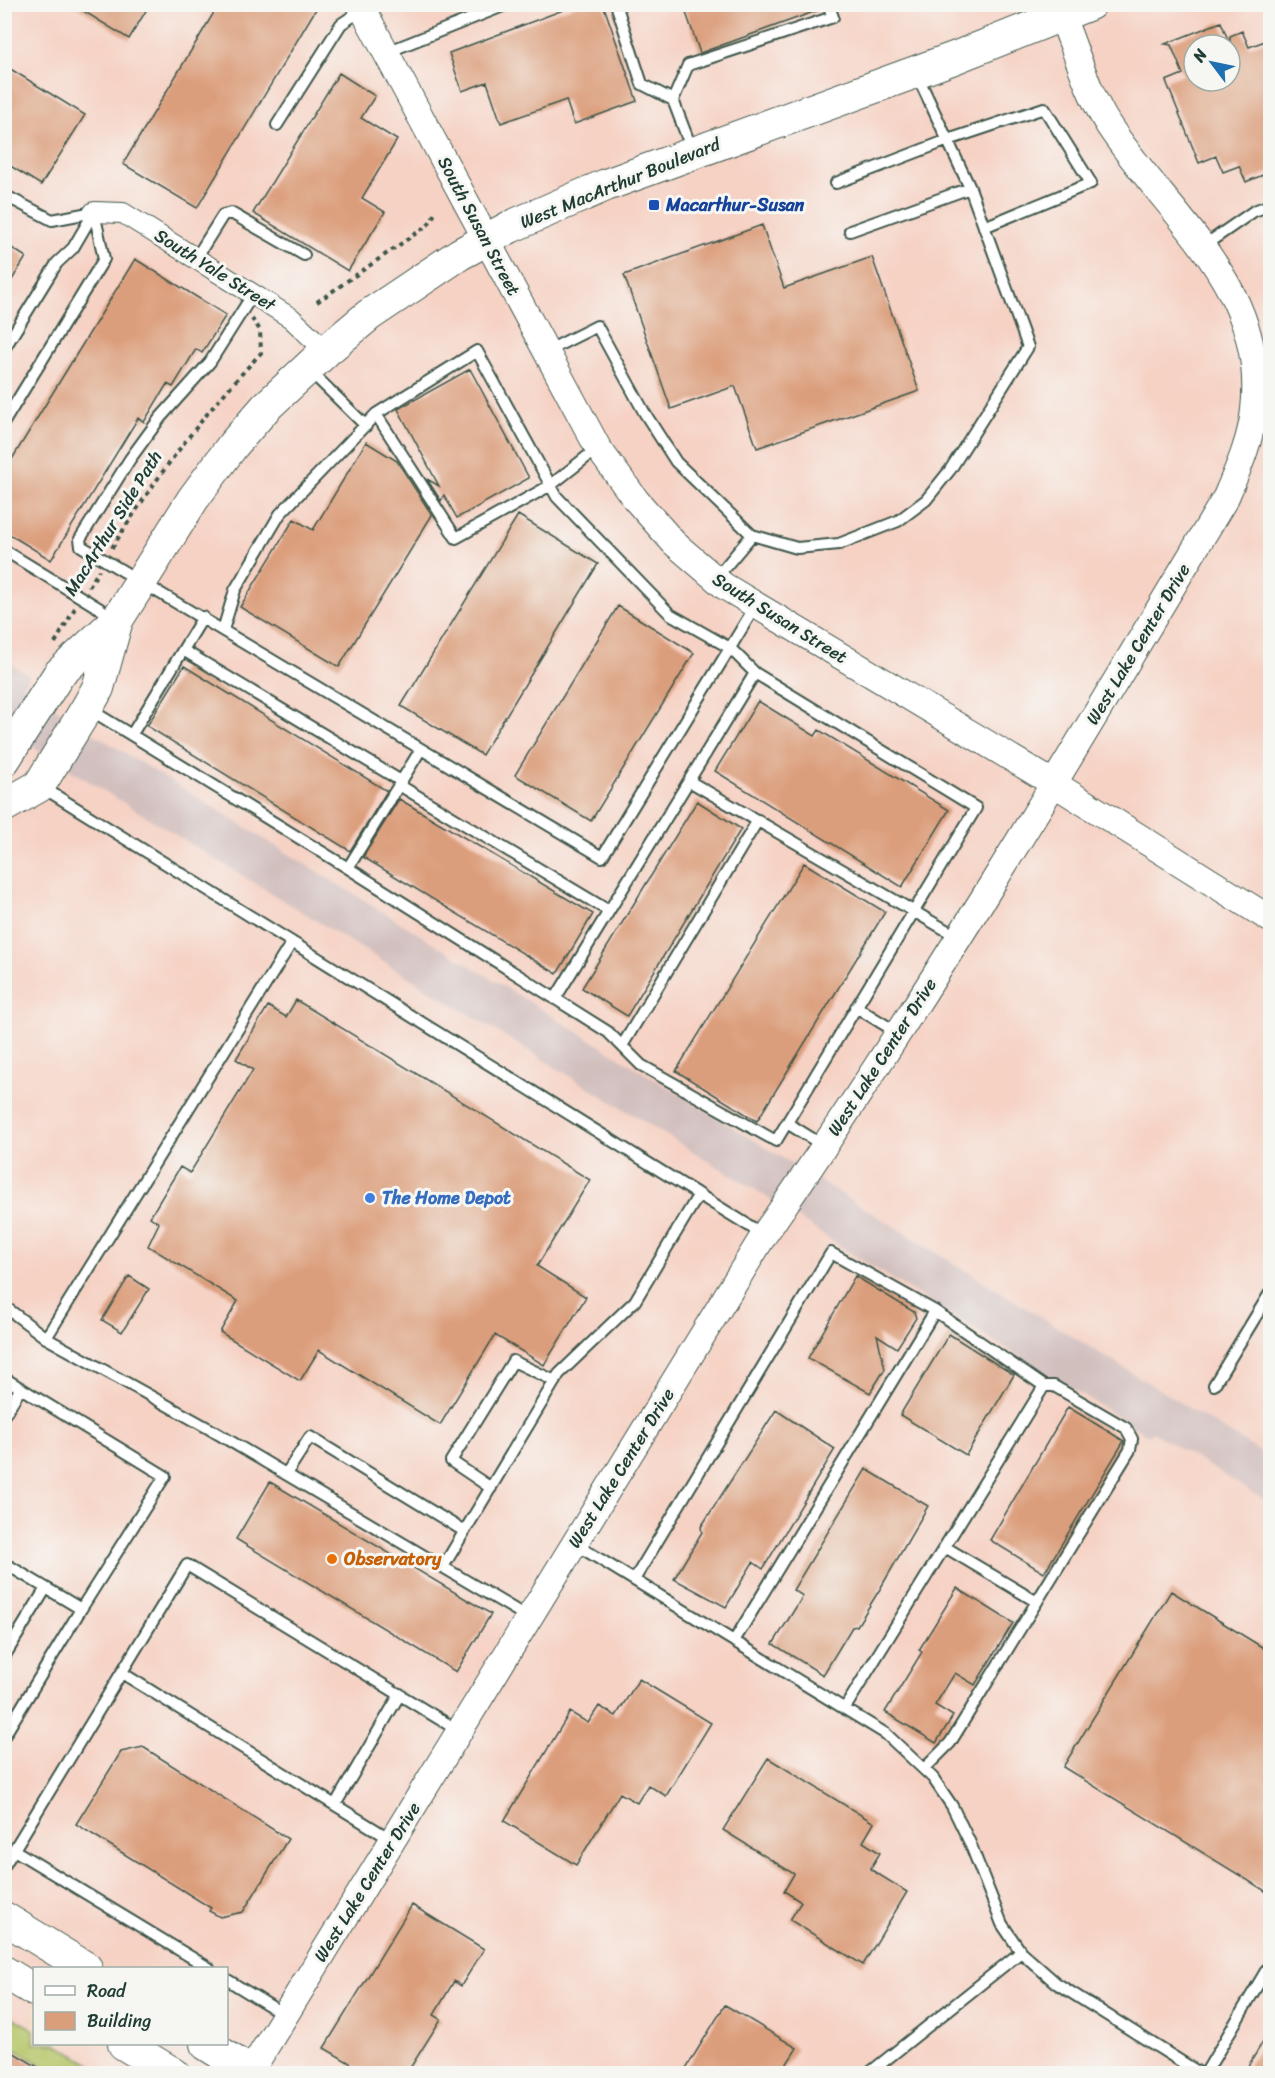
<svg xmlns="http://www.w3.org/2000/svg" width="1275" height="2078" font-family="Sriracha,sans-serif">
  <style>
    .built { fill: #f6d2c4; fill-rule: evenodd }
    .railway { fill: #d1bfbe }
    .garden { fill: #b6c669; stroke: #6a824e; stroke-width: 1.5 }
    .building { fill: #db9e7b; fill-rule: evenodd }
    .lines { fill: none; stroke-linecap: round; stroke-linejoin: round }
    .service-casing { stroke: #3e5549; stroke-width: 14 }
    .minor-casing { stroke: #3e5549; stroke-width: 22 }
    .tertiary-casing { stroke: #3e5549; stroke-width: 28 }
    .primary-casing { stroke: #3e5549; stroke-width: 34 }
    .path { stroke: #3e5549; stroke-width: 4; stroke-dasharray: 4.5 4.5; stroke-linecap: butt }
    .service { stroke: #fff; stroke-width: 10 }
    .minor { stroke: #fff; stroke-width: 20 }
    .tertiary { stroke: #fff; stroke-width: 26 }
    .primary { stroke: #fff; stroke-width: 32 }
    .transit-dot { fill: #1a4fb4; stroke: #f6f6f2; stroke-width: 2 }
    .shop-dot { fill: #3f7fe0; stroke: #f6f6f2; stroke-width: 2 }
    .food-dot { fill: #e8710a; stroke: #f6f6f2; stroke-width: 2 }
    .labels { text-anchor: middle; stroke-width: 6; stroke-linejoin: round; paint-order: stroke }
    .street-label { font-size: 18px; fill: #1f3d34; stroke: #f6f6f2 }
    .transit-label { font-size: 18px; font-weight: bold; fill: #164399; stroke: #f6f6f2; text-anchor: start }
    .shop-label { font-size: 18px; font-weight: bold; fill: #366cbe; stroke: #f6f6f2; text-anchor: start }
    .food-label { font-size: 18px; font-weight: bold; fill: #c56008; stroke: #f6f6f2; text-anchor: start }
  </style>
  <rect width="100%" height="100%" fill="#f6f6f2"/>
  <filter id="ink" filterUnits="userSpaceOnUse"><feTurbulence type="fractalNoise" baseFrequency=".0167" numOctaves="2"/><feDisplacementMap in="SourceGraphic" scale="12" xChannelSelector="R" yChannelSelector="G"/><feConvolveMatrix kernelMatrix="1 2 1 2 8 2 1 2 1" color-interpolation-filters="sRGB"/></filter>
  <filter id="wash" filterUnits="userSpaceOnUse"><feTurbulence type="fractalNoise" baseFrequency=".008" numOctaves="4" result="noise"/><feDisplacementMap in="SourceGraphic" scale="24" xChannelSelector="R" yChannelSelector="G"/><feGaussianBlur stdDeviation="1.35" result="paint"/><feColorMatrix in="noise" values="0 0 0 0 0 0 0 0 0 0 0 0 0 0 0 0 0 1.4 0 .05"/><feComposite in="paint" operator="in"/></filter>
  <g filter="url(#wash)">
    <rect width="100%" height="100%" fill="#f0dec0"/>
    <path class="built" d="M5 5H1270V2073L5 2074ZM1194 45H1230V81H1194ZM34 1968H226V2044H34Z"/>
    <path class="railway" d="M4 660 29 675 23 686 97 736 1270 1458V1503L1152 1432 1149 1436 850 1253 756 1190 5 730Z"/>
    <path class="garden" d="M4 2012 34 2030V2044H56L105 2073H55L5 2043Z"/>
    <g id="blocks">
      <path class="building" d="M72 4H150L129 39Z
        M219 4H319L197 208 123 164Z
        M579 4H603L637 101 574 124 566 100 501 123 487 82 462 91 449 53Z
        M683 4H821L822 9 700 53Z
        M1221 22 1230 45V36L1242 31 1249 47 1265 41 1270 55V172L1246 182 1239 166 1223 172 1216 156 1199 163 1166 81 1183 74 1171 45 1165 44ZM1194 45H1230V81H1194Z
        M4 65 85 115 41 185 4 162Z
        M339 73 375 96 361 118 397 140 362 198 385 212 348 271 253 213Z
        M762 225 784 288 872 257 919 391 757 448 735 386 671 409 624 275Z
        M4 243 26 257 4 293Z
        M135 259 226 315 202 353 196 349 173 387 167 384 144 422 138 418 51 560 4 531V472Z
        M470 369 529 478 457 518 444 495 441 501 427 479 439 486 398 409Z
        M366 442 397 461 432 515 339 667 240 607 294 519 313 530Z
        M518 515 598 564 482 755 401 706Z
        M618 606 694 653 591 821 515 775Z
        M184 666 387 791 350 851 147 726Z
        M758 701 815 736 819 730 949 810 902 887 715 771Z
        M399 799 593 914 557 974 363 857Z
        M697 801 741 829 627 1016 582 988Z
        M804 863 885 912 757 1121 676 1071Z
        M296 1000 590 1180 537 1266 586 1297 544 1365 495 1335 440 1425 319 1350 300 1381 220 1332 238 1301 148 1246 159 1223 150 1217 180 1167 190 1173 253 1070 236 1059 268 1006 286 1017Z
        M129 1276 149 1289 122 1332 102 1320Z
        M855 1276 914 1312 916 1318 897 1348 877 1335 885 1369 870 1393 808 1358Z
        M949 1334 1014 1375 966 1455 900 1415Z
        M1068 1407 1124 1441 1044 1573 990 1540Z
        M776 1410 835 1449 763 1569 753 1562 726 1607 674 1579 702 1532 701 1527Z
        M866 1469 928 1506 880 1589 857 1626 852 1627 823 1675 773 1644 803 1596 793 1590Z
        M270 1482 491 1614 456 1672 236 1539Z
        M957 1588 1013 1623 975 1685 955 1673 935 1705 953 1716 936 1743 885 1712 922 1652 919 1650Z
        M1171 1591 1270 1652V1894L1063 1767Z
        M639 1679 711 1723 666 1796 648 1785 637 1803 620 1793 576 1865 504 1821 570 1712 588 1723 599 1706 616 1716Z
        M143 1747 288 1839 243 1912 220 1917 209 1911 211 1908 76 1824 121 1752Z
        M768 1758 874 1823 863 1842 880 1853 870 1869 907 1892 863 1965 790 1920 801 1902 784 1891 794 1874 723 1830Z
        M412 1905 484 1949 461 1986 454 1981 434 2015 441 2019 407 2073H367L324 2048Z
        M725 2005 797 2048 781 2073H683Z
        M1270 2030V2073H1244Z
        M4 2047 48 2073H4Z"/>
    </g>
  </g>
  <g filter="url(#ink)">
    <use href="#blocks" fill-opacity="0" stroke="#3e5549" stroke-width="1.5"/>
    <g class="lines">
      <g class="service-casing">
        <path id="service" d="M616 4 642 84 673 100 692 150
          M387 52 508 4
          M673 100 688 65 833 17 828 4
          M277 125 341 24 362 10
          M836 183 948 140 1044 108 1091 183 984 227
          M4 195 52 220 94 212
          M850 231 970 188
          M1202 247 1254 211 1270 205
          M196 258 223 215 231 213 304 255
          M4 349 57 263 73 248 94 212
          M545 352 597 326 644 412 676 462 752 535 716 578
          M310 371 366 426
          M376 414 456 538 551 485 598 448
          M4 422 104 259 94 212
          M752 535 797 548 839 544 898 521 926 500 950 470 1028 347 970 188 917 75
          M4 550 115 618
          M223 630 235 590 280 514 376 414 477 351 557 497 670 614 730 648 602 857 81 546 80 539 130 459 160 418 210 362 253 294
          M183 650 401 781
          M755 673 730 648 756 605
          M89 709 348 868 421 749
          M132 734 203 617
          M689 781 958 937
          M399 785 609 911
          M42 787 764 1235
          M348 868 608 1032 641 1065 776 1141 976 808 755 673 555 999
          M856 1007 898 1033
          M622 1046 758 820
          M787 1123 824 1146
          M4 1306 46 1338 208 1428 529 1618
          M46 1338 292 942
          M4 1378 165 1476 81 1609 46 1588 4 1657
          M1214 1385 1270 1293
          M4 1415 21 1388
          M286 1474 310 1437 464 1531
          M491 1488 451 1461 513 1361 555 1381
          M575 1544 886 1734 933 1778 952 1806 970 1843 1002 1924 1021 1952 1056 1983 1201 2074
          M945 1547 1037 1602
          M4 1563 46 1588
          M443 1567 559 1374 635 1301 699 1194
          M634 1580 831 1253 935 1311 1044 1386H1054L1126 1428 1132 1439 1130 1450 950 1743 924 1769
          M734 1641 935 1311
          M122 1673 335 1805
          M845 1708 1044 1386
          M4 1736 81 1609
          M392 1840 335 1805 400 1694
          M14 1850 209 1968
          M4 1866 187 1565 459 1731
          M226 1979 285 2015
          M868 2074 1021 1952
          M1205 2074 1270 1964"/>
      </g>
      <g class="minor-casing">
        <path id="minor" d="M94 212 123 213 291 318 326 351"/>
      </g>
      <g class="tertiary-casing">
        <path id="tertiary" d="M360 4 598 448 636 500 674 543 724 586 1053 783 1270 919
          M249 2074 764 1235C929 996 1077 746 1226 497 1238 469 1251 440 1254 410 1268 288 1170 218 1109 126 1088 94 1077 53 1062 17"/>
      </g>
      <g class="primary-casing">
        <path id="primary" d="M4 760 59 674 117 620
          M4 806 39 786 87 708 98 688 117 620 193 499 233 445 266 407 326 351 369 315 460 254 510 227 606 185 954 58 1090 4
          M4 1918 86 1968
          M4 1972 34 1990
          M124 2044 174 2074
          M206 2044 254 2074"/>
      </g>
      <path class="path" d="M317 302 428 225 437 210
        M112 548C158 474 201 417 261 353L260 330 252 319
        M89 587 99 570
        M55 643 75 608"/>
      <use href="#service" class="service"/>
      <use href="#minor" class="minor"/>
      <use href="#tertiary" class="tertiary"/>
      <use href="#primary" class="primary"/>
    </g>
  </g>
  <rect class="transit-dot" x="648" y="199" width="12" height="12" rx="3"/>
  <circle class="shop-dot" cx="370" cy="1198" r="6"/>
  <circle class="food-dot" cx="332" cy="1559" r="6"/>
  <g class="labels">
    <g class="street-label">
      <text transform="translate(620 183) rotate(-22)" y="6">West MacArthur Boulevard</text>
      <text transform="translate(479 226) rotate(62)" y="6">South Susan Street</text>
      <text transform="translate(215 270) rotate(32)" y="6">South Yale Street</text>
      <text transform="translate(113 523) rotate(-58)" y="6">MacArthur Side Path</text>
      <text transform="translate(780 618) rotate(32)" y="6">South Susan Street</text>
      <text transform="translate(1138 644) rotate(-59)" y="6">West Lake Center Drive</text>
      <text transform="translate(882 1057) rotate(-57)" y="6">West Lake Center Drive</text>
      <text transform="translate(621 1468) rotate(-58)" y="6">West Lake Center Drive</text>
      <text transform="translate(367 1882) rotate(-58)" y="6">West Lake Center Drive</text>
    </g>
    <g class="transit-label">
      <text x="666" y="211">Macarthur-Susan</text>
    </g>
    <g class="shop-label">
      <text x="382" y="1204">The Home Depot</text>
    </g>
    <g class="food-label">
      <text x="344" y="1565">Observatory</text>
    </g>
  </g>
  <rect width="1275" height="2078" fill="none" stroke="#f6f6f2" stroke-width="24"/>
  <rect x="33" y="1967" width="195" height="78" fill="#f6f6f2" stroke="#a0aca6" stroke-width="1.5"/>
  <rect x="45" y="1986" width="30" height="9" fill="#ffffff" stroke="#a0aca6" stroke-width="1.5"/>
  <text x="87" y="1997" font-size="18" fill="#1f3d34">Road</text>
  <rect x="45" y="2012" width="30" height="18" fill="#db9e7b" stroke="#a0aca6" stroke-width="1.5"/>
  <text x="87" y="2027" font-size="18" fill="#1f3d34">Building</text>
  <g transform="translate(1212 63) rotate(302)"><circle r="28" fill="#f6f6f2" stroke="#a0aca6" stroke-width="1.5"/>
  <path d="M0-4.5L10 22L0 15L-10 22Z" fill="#1f6fb2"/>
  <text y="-9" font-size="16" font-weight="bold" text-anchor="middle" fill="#1f3d34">N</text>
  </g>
</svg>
